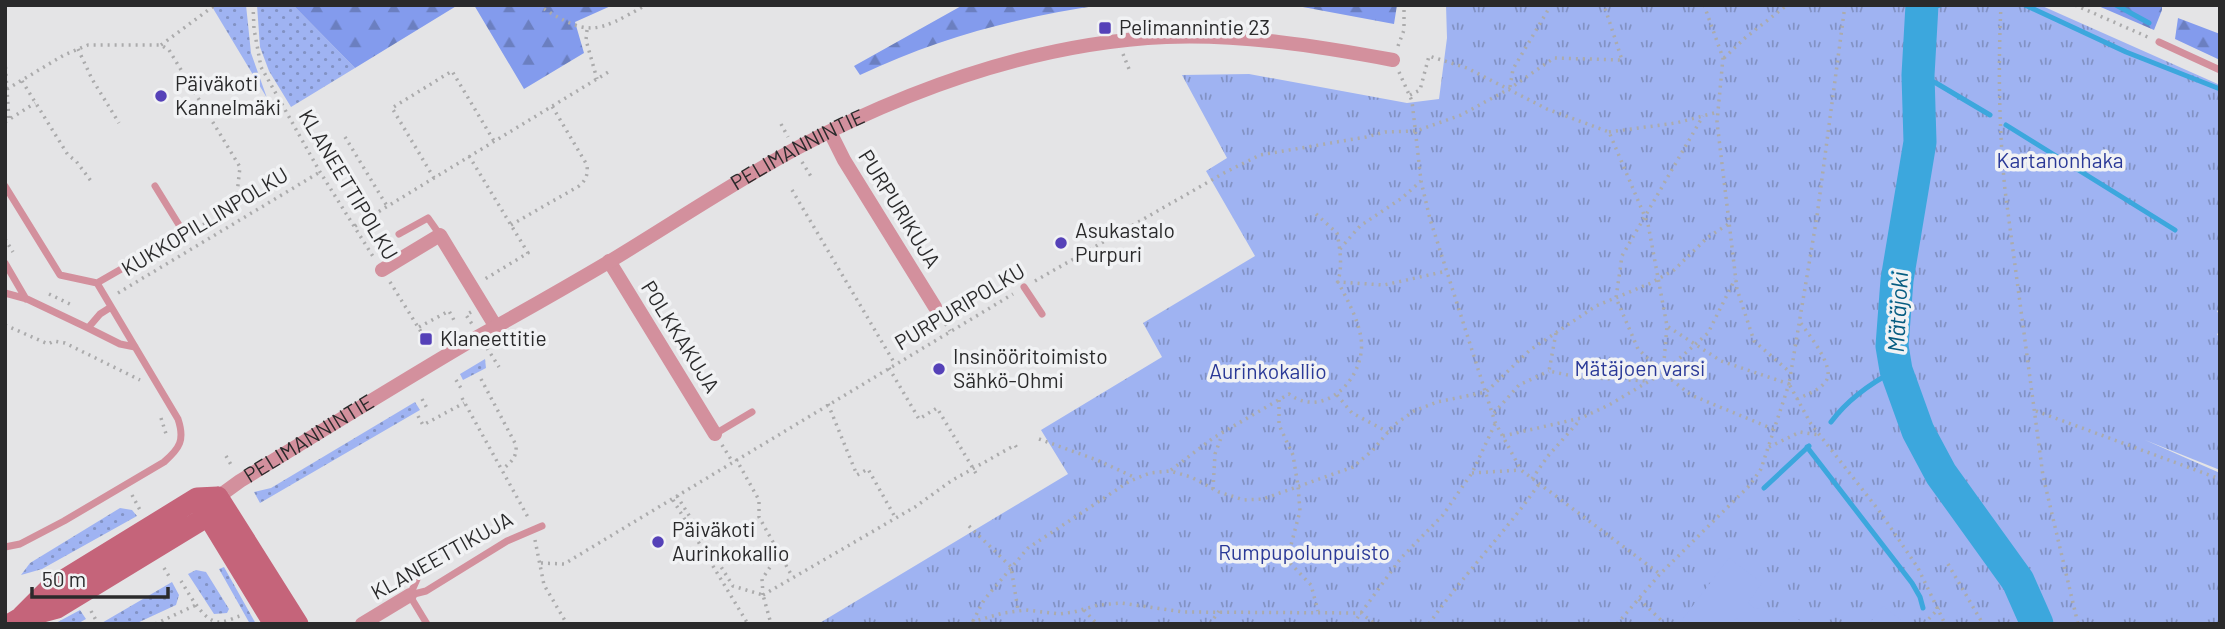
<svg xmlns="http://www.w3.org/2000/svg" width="2225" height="629" font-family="Barlow,sans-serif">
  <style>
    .grass { fill: url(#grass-dots) }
    .forest { fill: url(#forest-firs) }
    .park { fill: url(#park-tufts) }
    .pitch { fill: #9fb3f2 }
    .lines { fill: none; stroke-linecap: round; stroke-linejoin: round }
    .stream { stroke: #3ca7dd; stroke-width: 5 }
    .river { stroke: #3ca7dd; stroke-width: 33 }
    .path { stroke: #ababac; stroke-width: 3.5; stroke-dasharray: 2 5; stroke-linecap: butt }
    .lane { stroke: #d3909d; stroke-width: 7 }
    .street { stroke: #d3909d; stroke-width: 14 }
    .secondary { stroke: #c5647a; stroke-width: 21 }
    .poi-dot { fill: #5541b8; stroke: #f1f2f4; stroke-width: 2.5 }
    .labels { text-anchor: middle; stroke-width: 7; stroke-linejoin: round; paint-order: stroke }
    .poi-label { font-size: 21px; fill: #2a2a2b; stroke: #f1f2f4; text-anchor: start }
    .street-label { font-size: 21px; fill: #2a2a2b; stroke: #f1f2f4 }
    .park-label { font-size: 21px; fill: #2a3997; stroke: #f1f2f4 }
    .water-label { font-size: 23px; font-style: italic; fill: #065c80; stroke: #f1f2f4 }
  </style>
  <defs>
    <pattern id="grass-dots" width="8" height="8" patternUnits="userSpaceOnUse" patternTransform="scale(1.75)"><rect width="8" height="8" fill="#9fb3f2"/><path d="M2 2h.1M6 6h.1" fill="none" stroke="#8292c4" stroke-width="1.8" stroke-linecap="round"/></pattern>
    <pattern id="forest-firs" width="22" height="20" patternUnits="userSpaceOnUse" patternTransform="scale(1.75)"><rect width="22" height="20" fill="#839bed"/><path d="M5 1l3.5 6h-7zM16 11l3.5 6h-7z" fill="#6b7fc0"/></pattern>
    <pattern id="park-tufts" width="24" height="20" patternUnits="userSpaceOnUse" patternTransform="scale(1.75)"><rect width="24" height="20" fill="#9fb3f2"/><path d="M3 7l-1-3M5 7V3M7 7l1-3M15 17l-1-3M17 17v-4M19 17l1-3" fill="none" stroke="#8292c4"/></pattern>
  </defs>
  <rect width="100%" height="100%" fill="#e4e4e6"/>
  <path class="grass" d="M211 5H246L251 53 267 98Z
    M257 5H293L355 68 291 107 269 71 260 47Z
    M485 359 486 368 463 380 460 374Z
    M415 402 420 410 260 503 254 492 271 488Z
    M120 508 132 510 137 516 42 569 21 575 30 563Z
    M224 567 256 624H250L219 569Z
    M196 570 206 572 229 609 227 613 214 614 188 574Z
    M172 582 179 595 176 605 135 624H100Z
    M80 610 86 619 77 624H54Z"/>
  <path class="forest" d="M293 5H458L355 68Z
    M474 5H613L575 22 584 53 524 89Z
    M963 5H1102C1017 17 938 38 860 75L854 66Z
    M1292 5H1397L1394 24Z
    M2096 5H2162V10L2154 30Z
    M2178 18 2220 34V60L2175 39Z"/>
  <path class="park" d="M1446 5H2040L2220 85V306L2217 312 2220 313V328L2217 335 2220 336V470L2145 440 2220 473V624H818L1068 474 1041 430 1162 357 1143 323 1255 256 1206 171 1227 158 1182 75 1249 74 1407 103 1439 99 1447 38Z"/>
  <path class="pitch" d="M1729 558 1762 583 1748 603 1755 609C1775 605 1788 612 1805 624H1744L1736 618 1731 624H1687L1682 620Z
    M1883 606 1906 624H1869Z"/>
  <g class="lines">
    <path class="stream" d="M2025 5 2126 52 2220 89
      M2116 5 2149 23
      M1922 10 1940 5
      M1918 75 1936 83 1990 115
      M2006 125 2175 230
      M1831 422C1848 399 1871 383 1896 370
      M1807 447 1912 583 1920 597 1923 608
      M1764 488 1809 446"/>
    <path class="river" d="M1922 5 1918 75 1920 142 1897 280 1892 346 1896 370 1918 431 1941 474 2018 581 2037 624"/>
    <path class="path" d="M253 5 254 29 261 67 320 172 374 258
      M538 5C589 38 596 33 646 5
      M1704 5 1723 58 1717 122 1737 289 1754 341 1791 373
      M1845 5 1817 216 1789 384 1811 424 1880 512 1918 568 1945 624
      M2001 5C1998 67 1999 129 2005 190L2043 476 2078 624
      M2075 5 2150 38
      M1125 6V5
      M587 30 586 40 597 79
      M161 45 215 5
      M1398 46 1404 30V5
      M78 49 92 79 119 123
      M1123 54 1129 69
      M1724 58 1745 38 1787 5
      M5 60 9 120
      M1399 72 1412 101 1421 181 1430 219 1495 422 1521 470 1660 574
      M22 81 68 155 76 161 91 181
      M1510 87 1513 69 1551 5
      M7 89 64 55 88 45H161L169 50 240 167 237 194 227 213 194 229
      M1410 95 1420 90 1429 56 1467 68 1547 109 1609 132 1648 224 1667 326 1663 373 1691 395 1773 429
      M5 122 35 103
      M781 124 788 137
      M1609 132 1676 123 1718 112
      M345 137 387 206
      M469 156 528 253 485 279
      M802 162 812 178
      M434 178 392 108 452 71 494 141
      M792 190 895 364
      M1316 214 1337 233C1340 248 1344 273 1335 287
      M511 225 579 186C586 180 588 175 587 165L552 106
      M355 226 610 71
      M5 239 13 252
      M1340 249 1360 226 1402 198 1421 181
      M1035 281 1224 173 1260 155 1366 137 1385 132 1416 131 1461 115 1509 89 1554 58 1622 60 1604 5
      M390 282 423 335
      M118 293 320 172
      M49 294 74 306
      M471 312 466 315 472 324
      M942 318 950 331
      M5 325 48 344 54 341 65 343 140 380
      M419 327 449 311 455 322
      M1556 333 1549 371 1577 377 1648 381
      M487 348 499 367
      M889 368 919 419 937 408 977 475
      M1663 373 1638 349 1616 298 1622 256 1703 116
      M481 379 516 445C517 457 512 461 503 469
      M456 380 462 390
      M1337 395 1352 413 1388 432
      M462 398 529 519
      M422 399 428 410
      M1797 399C1806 395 1820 390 1826 381 1836 367 1808 334 1800 322
      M1279 400V425L1293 455 1298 486 1300 511 1291 545 1290 563 1311 585 1318 611
      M828 404 857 475 868 469 895 517
      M2036 411 2220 479
      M1494 413 1519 385 1549 371
      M418 416 423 425 464 403
      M161 418 167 437
      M1503 436 1581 418 1609 405 1663 373 1708 333 1735 279
      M1039 439 1097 460 1136 478
      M722 445 732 461
      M1769 447 1800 432 1819 435
      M226 456 233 468
      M736 459 759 500V517L792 576
      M1171 470 1213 438 1289 394C1325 421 1367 376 1361 338 1358 319 1347 299 1338 282L1384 285 1447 271
      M1472 473 1521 470
      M1532 479 1548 456 1580 420
      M1213 489 1215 454 1222 435
      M132 495 140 510
      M677 496 733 586 763 595 771 624
      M673 500 748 624
      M969 526 1011 567 1018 610
      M535 540 544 585 567 624
      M541 563 564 564 1013 294
      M1948 564 1983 624
      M164 568 170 578
      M181 581C188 592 203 621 218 622 224 623 233 618 240 616
      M763 595 915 507 951 481 1015 445 1019 451
      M763 595 762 579 779 554
      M1639 599 1665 624
      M1084 610 1097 624
      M91 611 97 622
      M973 621 984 600 1028 548 1130 481 1150 473 1170 471 1191 477 1219 492 1244 500 1263 499 1353 467 1372 451 1394 425 1414 411 1437 402 1486 392 1530 350 1596 306 1651 283 1674 270 1708 237 1730 223
      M155 624 196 605
      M965 624 1003 613 1026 610 1060 614 1074 612 1098 605 1121 603 1183 612 1361 613 1375 624
      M1210 624 1219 611
      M1353 624 1401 558 1443 515 1456 496 1472 473 1495 424
      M1429 624C1463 575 1505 533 1539 484
      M1617 624 1660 574 1750 485 1761 469 1789 384 1721 361 1667 326
      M1924 624 1939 608"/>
    <path class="lane" d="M2159 42 2220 70
      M5 186 60 275 97 283 178 419C185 440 180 448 164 462L64 521 20 544 5 547
      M399 234 428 218 440 235
      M5 263 26 299
      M97 283 184 233 155 186
      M1024 287 1042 314
      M5 293 27 299 88 328
      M111 307 100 314 88 328 120 344 135 347
      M715 434 752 412
      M410 595 426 591 507 541 542 526
      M410 595 417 579 435 552
      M410 596 427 624"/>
    <g class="street">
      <path d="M830 132 844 160 935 307"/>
      <path d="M609 261 715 434"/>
      <path d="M382 270 440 235 496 327"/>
      <path id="s1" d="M218 497 240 481C320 432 399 383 479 336 524 311 568 286 612 260 673 223 734 182 797 148 911 88 1036 43 1166 37 1242 34 1318 46 1393 60"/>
      <path d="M362 624 410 595"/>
    </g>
    <path class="secondary" d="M218 497 298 624
      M202 506 274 624
      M22 616 49 589 197 498 218 497
      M10 624 20 618 57 608 208 516 218 497"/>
  </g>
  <g class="poi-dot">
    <rect x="1098" y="21" width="14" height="14" rx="3.5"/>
    <circle cx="161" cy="96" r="7"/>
    <circle cx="1061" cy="243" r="7"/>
    <rect x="419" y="332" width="14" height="14" rx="3.5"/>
    <circle cx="939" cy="369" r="7"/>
    <circle cx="658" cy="542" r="7"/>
  </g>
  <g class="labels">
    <g class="poi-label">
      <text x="1119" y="35">Pelimannintie 23</text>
      <text x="175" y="91">Päiväkoti<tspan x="175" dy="24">Kannelmäki</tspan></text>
      <text x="1075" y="238">Asukastalo<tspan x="1075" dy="24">Purpuri</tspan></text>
      <text x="440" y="346">Klaneettitie</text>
      <text x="953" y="364">Insinööritoimisto<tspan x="953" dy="24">Sähkö-Ohmi</tspan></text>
      <text x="672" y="537">Päiväkoti<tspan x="672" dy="24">Aurinkokallio</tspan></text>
    </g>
    <g class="street-label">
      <text dy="7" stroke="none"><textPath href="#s1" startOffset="676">PELIMANNINTIE</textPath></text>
      <text transform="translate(348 185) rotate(59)" y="7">KLANEETTIPOLKU</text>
      <text transform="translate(899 209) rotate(58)" y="7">PURPURIKUJA</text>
      <text transform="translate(205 222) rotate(-31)" y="7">KUKKOPILLINPOLKU</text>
      <text transform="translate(960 307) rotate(-31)" y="7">PURPURIPOLKU</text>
      <text transform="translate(680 337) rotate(58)" y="7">POLKKAKUJA</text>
      <text dy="7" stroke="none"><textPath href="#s1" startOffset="108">PELIMANNINTIE</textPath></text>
      <text transform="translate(442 556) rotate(-29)" y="7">KLANEETTIKUJA</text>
    </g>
    <g class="park-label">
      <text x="2060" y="168">Kartanonhaka</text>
      <text x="1640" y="376">Mätäjoen varsi</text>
      <text x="1268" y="379">Aurinkokallio</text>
      <text x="1304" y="560">Rumpupolunpuisto</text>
    </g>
    <g class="water-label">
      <text transform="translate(1898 312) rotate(-87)" y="8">Mätäjoki</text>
    </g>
  </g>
  <rect width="2225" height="629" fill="none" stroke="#2a2a2b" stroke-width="14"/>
  <path d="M32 587v10h136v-10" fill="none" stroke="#2a2a2b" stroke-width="3.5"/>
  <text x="42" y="587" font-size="21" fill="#2a2a2b" stroke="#f1f2f4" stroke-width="5" paint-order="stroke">50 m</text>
</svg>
